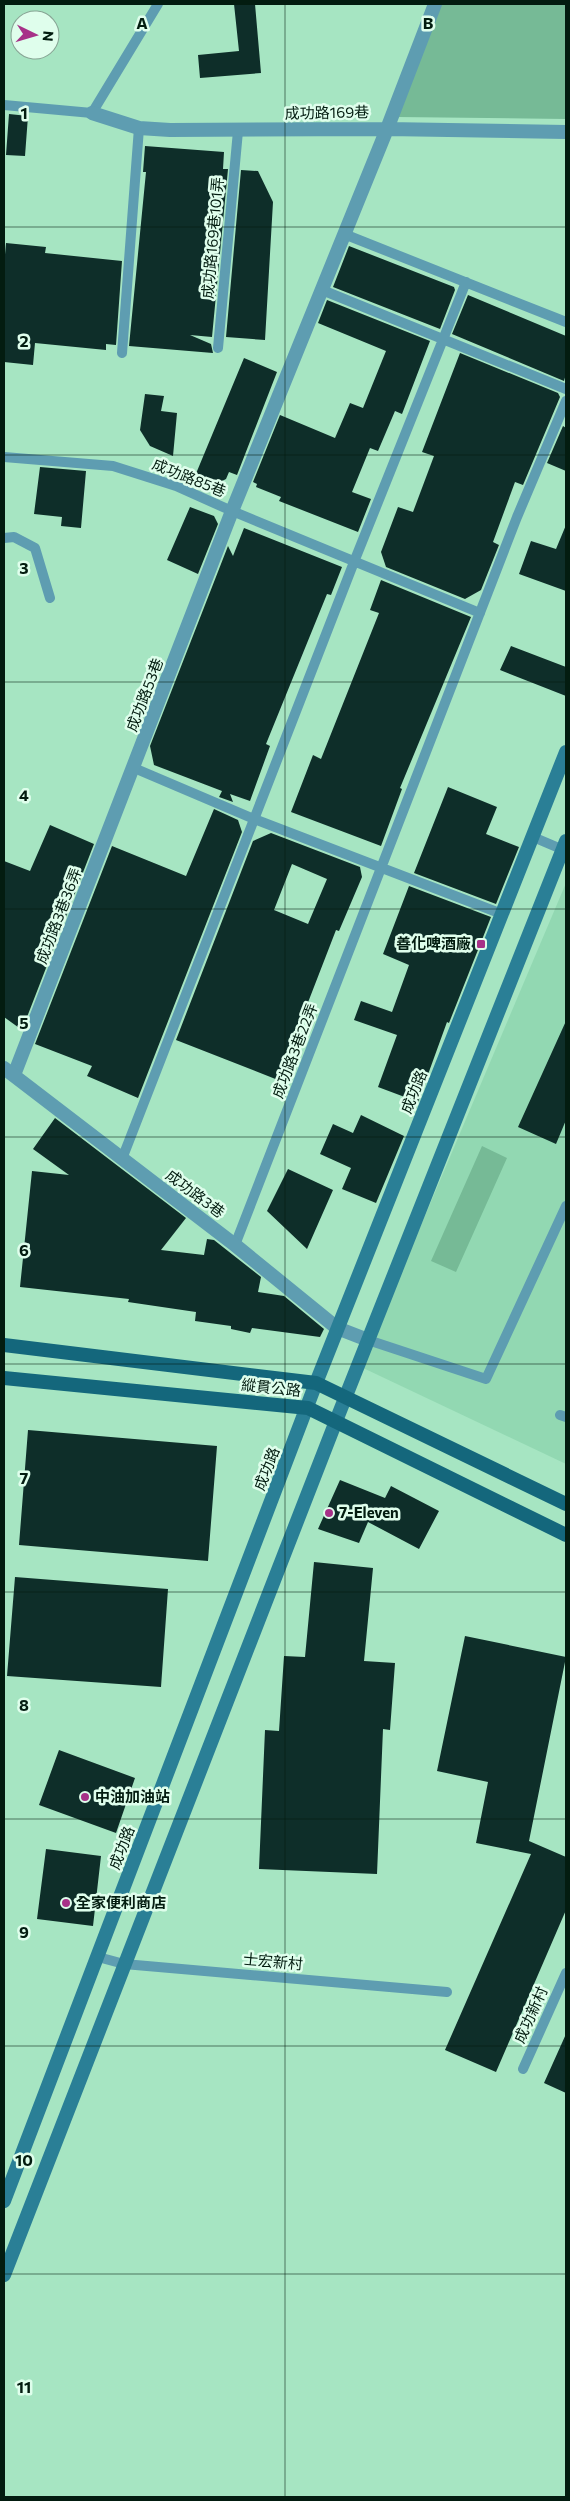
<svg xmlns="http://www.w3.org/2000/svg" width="570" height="2501" font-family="Commissioner,'Noto Sans TC',sans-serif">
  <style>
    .built { fill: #92d8b2 }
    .green { fill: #76ba96 }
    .building { fill: #0e2e29; fill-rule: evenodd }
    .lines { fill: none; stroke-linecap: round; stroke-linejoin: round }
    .service { stroke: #5e9db1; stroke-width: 10 }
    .minor { stroke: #5e9db1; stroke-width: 14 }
    .tertiary { stroke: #5e9db1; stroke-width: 14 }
    .secondary { stroke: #2a7f96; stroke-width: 14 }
    .primary { stroke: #14677c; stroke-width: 14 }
    .grid { fill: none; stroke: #031c10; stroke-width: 1; stroke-opacity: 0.55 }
    .poi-dot { fill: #a73188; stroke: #dffeec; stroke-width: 2 }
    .labels { text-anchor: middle; stroke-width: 5; stroke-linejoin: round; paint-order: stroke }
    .street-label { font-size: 15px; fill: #031c10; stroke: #dffeec }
    .poi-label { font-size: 15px; font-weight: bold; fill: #031c10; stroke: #dffeec; text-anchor: start }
    .grid-label { font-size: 16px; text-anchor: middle; font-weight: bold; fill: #031c10; stroke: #dffeec; stroke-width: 5; stroke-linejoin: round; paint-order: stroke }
  </style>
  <rect width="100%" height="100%" fill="#a6e5c2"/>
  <path class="built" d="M566 883V1464L361 1367Z"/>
  <path class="green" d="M441 4H566V119L397 117Z
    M482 1146 507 1158 456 1272 431 1261Z"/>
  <path class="building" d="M234 4H255L261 73 200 78 198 55 239 51Z
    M9 114 28 116 25 156 6 155Z
    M145 146 224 152 223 169H228L212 337 190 335 211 344 213 353 129 346 146 172H143Z
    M241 170 258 171 273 202 265 340 226 337Z
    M6 243 46 247 45 253 122 261 116 345 106 344V350L35 343 33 365 4 362V266Z
    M349 246 454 287 455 290 440 329 333 287Z
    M468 295 566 336V374L564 381 452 334Z
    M327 300 430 341 402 414 395 411 378 451 370 448 352 492 371 499 358 532 279 501 281 497 256 487 257 484 253 482 280 415 335 438 350 403 363 408 386 351 318 323Z
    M460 353 558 393 560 397 523 485 515 482 493 542 499 545 481 590 465 599 386 567 381 552 398 507 413 512 434 456 422 452Z
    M244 358 277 372 237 475 229 472 226 479 216 484 195 476Z
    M145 394 164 396 161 411 177 413 173 456 150 446 140 430Z
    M563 426 566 428V471L547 463Z
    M40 467 86 471 81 528 61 526 62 517 34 514Z
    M190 507 214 516 218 524 198 574 167 560Z
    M566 525V591L519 574 531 541 556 549Z
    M244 528 342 567 331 595 327 594 266 744 270 746 250 801 230 794 233 802 219 797 222 791 154 765 150 746 228 546 233 556Z
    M381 580 471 617 400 788 402 789 381 846 291 812 313 755 321 759 379 613 370 610Z
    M511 646 566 667V696L500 670Z
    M448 787 497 807 486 834 519 847 496 904 414 873Z
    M214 809 238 820 242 832 138 1098 87 1076 92 1066 35 1044 112 846 186 876Z
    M50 825 94 844 22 1030 4 1017V861L30 871Z
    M271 833 360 867 362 877 339 931 336 930 278 1080 176 1040 253 841ZM292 864 327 879 308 924 274 910Z
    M409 886 491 917 449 1023 447 1022 418 1102 378 1087 397 1035 354 1020 361 1001 392 1012 409 965 383 954Z
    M566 1021V1120L556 1144 518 1127Z
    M361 1115 404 1136 376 1203 342 1189 351 1168 320 1154 333 1124 353 1133Z
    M55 1118 186 1218 161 1250 204 1255 207 1239 214 1240 261 1277 258 1292 284 1296 324 1329 320 1337 252 1328 250 1333 231 1329V1326L195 1321 196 1312 128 1302 129 1299 20 1287 32 1171 69 1175 33 1149Z
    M288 1169 333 1190 307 1249 267 1211Z
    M28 1430 217 1446 208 1561 19 1545Z
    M340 1480 385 1498 391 1486 439 1511 419 1549 368 1522 359 1543 318 1529Z
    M314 1562 373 1568 364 1661 395 1663 390 1730 383 1729 377 1874 259 1869 265 1730 279 1731 284 1656 305 1657Z
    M15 1577 168 1589 161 1687 7 1676Z
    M465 1636 566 1657 529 1841 566 1857V1910L496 2072 445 2050 531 1854 476 1843 488 1782 437 1771Z
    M59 1750 135 1778 116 1833 39 1805Z
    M46 1849 101 1856 93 1926 37 1919Z
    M566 2034V2093L544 2083Z"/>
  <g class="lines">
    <path class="service" d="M4 105 92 113 158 4
      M344 234 566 322
      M322 290 566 389
      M218 348 238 131
      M122 353 139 128
      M4 457 113 466 176 486 232 511 480 613
      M4 538 14 537 35 548 50 598
      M134 768 254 819 502 914
      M533 837 566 851
      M122 1159 354 562 466 282
      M235 1245 517 517 566 401
      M368 1340 486 1379 566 1206
      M560 1415 566 1417
      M98 1957 124 1964 447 1992
      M523 2069 566 1973"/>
    <path class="minor" d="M92 113 139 128 170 130 387 129 566 132
      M14 1075 232 511 387 129 435 4"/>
    <path class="tertiary" d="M4 1068 235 1245 337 1328 368 1340"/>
    <path class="secondary" d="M4 2201 316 1383 566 752
      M4 2275 336 1421 566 841"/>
    <path class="primary" d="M4 1345 316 1383 566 1504
      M4 1378 308 1408 566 1535"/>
  </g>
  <path class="grid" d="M285 4V2497M4 227H566M4 455H566M4 682H566M4 909H566M4 1137H566M4 1364H566M4 1592H566M4 1819H566M4 2046H566M4 2274H566"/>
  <g class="poi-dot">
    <rect x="476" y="939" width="10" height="10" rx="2.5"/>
    <circle cx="329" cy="1513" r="5"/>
    <circle cx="85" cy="1797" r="5"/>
    <circle cx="66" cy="1903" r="5"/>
  </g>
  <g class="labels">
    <g class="street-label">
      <text transform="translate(327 113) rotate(-1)" y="5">成功路169巷</text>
      <text transform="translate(213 238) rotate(-85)" y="5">成功路169巷101弄</text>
      <text transform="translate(189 478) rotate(22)" y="5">成功路85巷</text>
      <text transform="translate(145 695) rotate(-69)" y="5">成功路53巷</text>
      <text transform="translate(59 916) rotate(-69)" y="5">成功路3巷36弄</text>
      <text transform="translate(295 1051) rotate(-69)" y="5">成功路3巷22弄</text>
      <text transform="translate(414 1092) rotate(-68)" y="5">成功路</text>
      <text transform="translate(195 1194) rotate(37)" y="5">成功路3巷</text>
      <text transform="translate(271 1388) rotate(6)" y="5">縱貫公路</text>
      <text transform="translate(267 1469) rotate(-69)" y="5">成功路</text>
      <text transform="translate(122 1848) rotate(-69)" y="5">成功路</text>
      <text transform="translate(273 1962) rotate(5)" y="5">士宏新村</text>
      <text transform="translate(531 2015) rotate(-66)" y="5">成功新村</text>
    </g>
    <g class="poi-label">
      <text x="471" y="949" text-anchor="end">善化啤酒廠</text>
      <text x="339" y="1518">7-Eleven</text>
      <text x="95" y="1802">中油加油站</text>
      <text x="76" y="1908">全家便利商店</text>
    </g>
  </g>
  <g class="grid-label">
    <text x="142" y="29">A</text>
    <text x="428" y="29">B</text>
    <text x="24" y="119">1</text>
    <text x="24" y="347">2</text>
    <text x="24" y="574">3</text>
    <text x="24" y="801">4</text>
    <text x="24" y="1029">5</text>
    <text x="24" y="1256">6</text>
    <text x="24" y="1484">7</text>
    <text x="24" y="1711">8</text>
    <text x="24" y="1938">9</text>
    <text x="24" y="2166">10</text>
    <text x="24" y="2393">11</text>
  </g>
  <rect width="570" height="2501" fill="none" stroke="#031c10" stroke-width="10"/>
  <g transform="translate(35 35) rotate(95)"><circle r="24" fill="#dffeec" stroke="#87a494"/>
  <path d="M0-4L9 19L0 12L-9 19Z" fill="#a73188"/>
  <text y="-8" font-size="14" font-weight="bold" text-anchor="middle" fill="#031c10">N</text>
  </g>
</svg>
